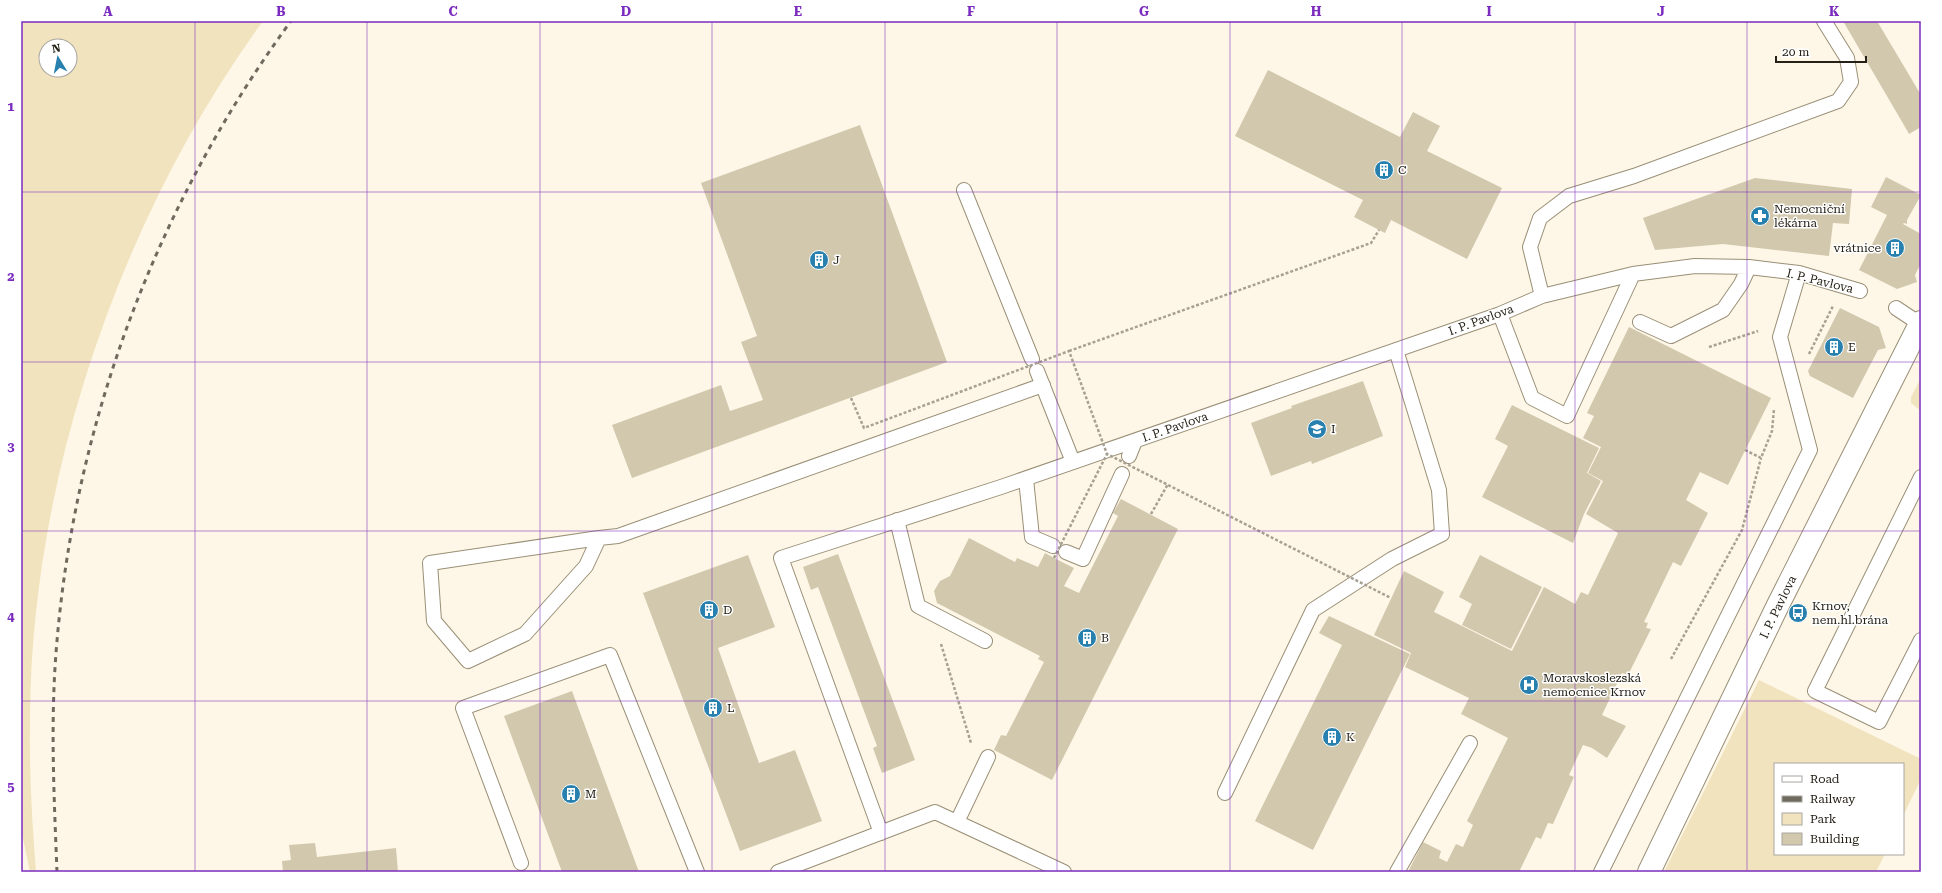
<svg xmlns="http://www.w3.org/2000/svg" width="1942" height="893" font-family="'Roboto Serif',serif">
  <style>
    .green { fill: #f1e3bd; fill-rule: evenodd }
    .building { fill: #d2c8ad }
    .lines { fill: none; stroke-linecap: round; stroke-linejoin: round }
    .lane-casing { stroke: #998f76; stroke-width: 16 }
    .street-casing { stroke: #998f76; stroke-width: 24 }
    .path { stroke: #a7a193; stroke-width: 2.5; stroke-dasharray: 3 2; stroke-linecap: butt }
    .lane { stroke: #fff; stroke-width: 14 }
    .street { stroke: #fff; stroke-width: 22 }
    .rail { stroke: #6f6a5e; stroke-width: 3; stroke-dasharray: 5 5; stroke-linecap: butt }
    .path-bridge { stroke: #a7a193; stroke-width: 2.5; stroke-dasharray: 3 2; stroke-linecap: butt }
    .grid { fill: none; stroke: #7b2cbf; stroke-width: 1; stroke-opacity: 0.55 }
    .labels { text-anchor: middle; stroke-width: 3; stroke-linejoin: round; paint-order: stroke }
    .poi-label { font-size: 12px; fill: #252117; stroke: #fff; text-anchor: start }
    .street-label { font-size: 12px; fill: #252117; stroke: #fff }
    .neatline { fill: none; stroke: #7b2cbf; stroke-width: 1.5 }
    .grid-label { font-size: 13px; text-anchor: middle; font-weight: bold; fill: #7b2cbf }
  </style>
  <rect width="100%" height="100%" fill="#fef7e7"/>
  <path class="green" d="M21 21H263C121 215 31 478 30 718 29 770 32 821 36 872H30L21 829ZM46 46H70V70H46Z
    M1921 378V411L1911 403V397Z
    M1759 680 1921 759V779L1903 816V764H1775V854H1885L1876 872H1664Z"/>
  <path class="building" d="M1843 21H1877L1921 95V127L1909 134 1908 132Z
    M1268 70 1400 137 1413 112 1440 126 1427 151 1502 188 1467 259 1391 220 1385 233 1354 217 1363 200 1235 136Z
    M860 125 947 362 632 478 612 425 721 385 730 411 763 400 741 342 757 336 701 183Z
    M1886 177 1921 195 1907 220V224L1904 223 1903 224 1921 234V263L1915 275 1917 282 1897 289 1859 270 1887 215 1871 207Z
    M1755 178 1852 189 1849 224 1833 223 1829 256 1723 244 1655 250 1643 218Z
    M1840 308 1879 327 1886 348 1878 350 1853 398 1810 376 1808 371Z
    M1629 327 1771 398 1728 485 1700 472 1686 500 1708 513 1681 566 1673 562 1644 622 1648 623 1646 628 1651 629 1628 675 1622 673 1602 715 1626 726 1607 758 1592 748 1583 745 1569 775 1574 777 1553 824 1548 823 1541 839 1536 837 1519 872H1408L1423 842 1441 851 1439 858 1447 862 1456 844 1463 847 1473 825 1467 821 1508 738 1461 714 1469 698 1405 667 1411 653 1374 635 1404 571 1444 592 1434 612 1512 651 1544 587 1575 604 1581 592 1588 595 1618 533 1586 514 1603 481 1588 473 1601 447 1583 438 1594 416 1587 413Z
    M1363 381 1383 436 1312 464 1311 461 1271 476 1251 423 1292 408 1291 406Z
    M1512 405 1599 448 1587 473 1601 481 1584 514 1573 543 1482 497 1508 446 1495 439Z
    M1121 499 1178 529 1052 780 994 750 1001 735 1006 736 1044 662 1038 659 1040 656 937 603 934 591 940 581 950 576 969 538 1015 562 1017 558 1038 567 1045 553 1054 558 1074 568 1064 586 1079 593 1118 516 1113 513Z
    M838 554 915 760 882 773 873 748 877 746 818 587 811 590 803 567Z
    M748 555 775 627 718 648 759 763 795 750 822 821 740 851 643 593Z
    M1480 555 1542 587 1511 649 1462 625 1472 604 1459 597Z
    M1329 616 1410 654 1313 850 1255 821 1342 645 1319 633Z
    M572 691 639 872H562L504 716Z
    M315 843 317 857 396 848 398 872H283L282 861 291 860 289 845Z"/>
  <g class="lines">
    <g class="lane-casing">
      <path id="lane" d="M964 190 1032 359
        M1542 296 1530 247 1540 218 1569 196 1634 176 1838 101 1851 82 1847 58 1824 21
        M1896 308 1920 324
        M1500 314 1532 398 1567 416 1633 274
        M1640 322 1671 336 1723 310 1741 284 1749 267
        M1037 371 1073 462
        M1129 456 1135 441
        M1921 477 1815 691 1879 722 1921 640
        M1026 479 1032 537 1053 546
        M897 520 918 606 985 641
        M599 538 586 566 525 634 468 661 434 621 430 563 599 538 618 536 1043 385
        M1066 552 1083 559 1122 474
        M1225 793 1313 610 1392 559 1442 534 1439 490 1396 350
        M957 822 988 757
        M881 833 781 558 1001 487 1500 314 1542 296 1633 274 1695 266 1749 267 1799 273 1860 291
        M521 863 463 708 610 655 697 872
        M778 872 935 812 1064 872
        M1397 872 1470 743
        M1601 872 1810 450 1780 337 1799 273"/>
    </g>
    <g class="street-casing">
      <path id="street" d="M1649 872 1778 605 1921 322"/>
    </g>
    <path class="path" d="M1709 347 1758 331
      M1069 351 1371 243 1379 230
      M1809 354 1833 306
      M1745 450 1761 458 1772 431 1774 409
      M1151 514 1168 484
      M941 644 971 743
      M1671 659 1742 530 1761 458"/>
    <use href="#lane" class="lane"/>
    <use href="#street" class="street"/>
    <path class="rail" d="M57 872C54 795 50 718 57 641 76 418 159 201 291 21"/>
    <path class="path-bridge" d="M851 398 864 428 1069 351 1107 454 1391 598
      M1054 558 1107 454"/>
  </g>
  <path class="grid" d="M195 21V872M367 21V872M540 21V872M712 21V872M885 21V872M1057 21V872M1230 21V872M1402 21V872M1575 21V872M1747 21V872M21 192H1921M21 362H1921M21 531H1921M21 701H1921"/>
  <defs>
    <g id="building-disc" transform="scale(1)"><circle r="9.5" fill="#2780ae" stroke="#fff"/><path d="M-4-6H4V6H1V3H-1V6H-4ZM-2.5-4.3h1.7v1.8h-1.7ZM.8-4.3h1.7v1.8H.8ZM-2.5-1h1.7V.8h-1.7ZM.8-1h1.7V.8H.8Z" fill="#fff"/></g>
    <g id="pharmacy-disc" transform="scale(1)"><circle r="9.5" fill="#2780ae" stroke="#fff"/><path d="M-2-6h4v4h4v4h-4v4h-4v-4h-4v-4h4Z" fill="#fff"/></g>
    <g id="school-disc" transform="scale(1)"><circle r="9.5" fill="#2780ae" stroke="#fff"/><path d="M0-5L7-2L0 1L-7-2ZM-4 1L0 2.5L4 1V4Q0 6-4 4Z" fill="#fff"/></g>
    <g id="bus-disc" transform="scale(1)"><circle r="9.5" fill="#2780ae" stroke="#fff"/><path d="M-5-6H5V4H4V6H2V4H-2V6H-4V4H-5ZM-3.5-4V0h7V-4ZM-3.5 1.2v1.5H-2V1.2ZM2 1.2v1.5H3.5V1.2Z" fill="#fff"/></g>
    <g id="hospital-disc" transform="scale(1)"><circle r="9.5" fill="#2780ae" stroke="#fff"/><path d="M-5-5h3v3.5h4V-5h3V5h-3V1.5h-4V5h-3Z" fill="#fff"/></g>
  </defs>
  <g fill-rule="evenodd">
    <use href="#building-disc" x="1384" y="170"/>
    <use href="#pharmacy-disc" x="1760" y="216"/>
    <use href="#building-disc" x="1895" y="248"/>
    <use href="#building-disc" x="819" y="260"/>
    <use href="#building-disc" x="1834" y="347"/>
    <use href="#school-disc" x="1317" y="429"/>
    <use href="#building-disc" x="709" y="610"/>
    <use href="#bus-disc" x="1798" y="613"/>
    <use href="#building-disc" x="1087" y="638"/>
    <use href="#hospital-disc" x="1529" y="685"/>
    <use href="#building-disc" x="713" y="708"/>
    <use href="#building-disc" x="1332" y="737"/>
    <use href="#building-disc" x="571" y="794"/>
  </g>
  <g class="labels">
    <g class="poi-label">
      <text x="1398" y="174">C</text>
      <text x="1774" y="213">Nemocniční<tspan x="1774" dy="14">lékárna</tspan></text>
      <text x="1881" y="252" text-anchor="end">vrátnice</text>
      <text x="833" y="264">J</text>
      <text x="1848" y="351">E</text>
      <text x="1331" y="433">I</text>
      <text x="1812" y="610">Krnov,<tspan x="1812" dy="14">nem.hl.brána</tspan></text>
      <text x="723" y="614">D</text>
      <text x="1101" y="642">B</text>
      <text x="1543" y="682">Moravskoslezská<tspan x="1543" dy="14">nemocnice Krnov</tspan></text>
      <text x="727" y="712">L</text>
      <text x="1346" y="741">K</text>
      <text x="585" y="798">M</text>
    </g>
    <g class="street-label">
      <text transform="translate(1820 281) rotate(14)" y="4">I. P. Pavlova</text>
      <text transform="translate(1481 320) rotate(-20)" y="4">I. P. Pavlova</text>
      <text transform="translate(1175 427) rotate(-19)" y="4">I. P. Pavlova</text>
      <text transform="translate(1778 607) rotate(-64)" y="4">I. P. Pavlova</text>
    </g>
  </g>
  <rect width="1942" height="893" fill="none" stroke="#ffffff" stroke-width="44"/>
  <rect x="1774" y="763" width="130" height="92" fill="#ffffff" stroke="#a8a6a2"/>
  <rect x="1782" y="776" width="20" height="6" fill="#ffffff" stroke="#a8a6a2"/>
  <text x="1810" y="783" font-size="12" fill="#252117">Road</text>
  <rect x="1782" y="796" width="20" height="6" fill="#6f6a5e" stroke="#a8a6a2"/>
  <text x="1810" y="803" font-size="12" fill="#252117">Railway</text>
  <rect x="1782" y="813" width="20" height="12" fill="#f1e3bd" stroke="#a8a6a2"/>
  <text x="1810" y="823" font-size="12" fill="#252117">Park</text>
  <rect x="1782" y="833" width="20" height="12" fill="#d2c8ad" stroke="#a8a6a2"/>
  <text x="1810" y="843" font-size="12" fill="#252117">Building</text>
  <g transform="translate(58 58) rotate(350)"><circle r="19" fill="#ffffff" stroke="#a8a6a2"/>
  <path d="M0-3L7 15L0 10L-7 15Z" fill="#2780ae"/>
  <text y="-6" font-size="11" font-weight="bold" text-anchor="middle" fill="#252117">N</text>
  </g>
  <path d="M1776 56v6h90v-6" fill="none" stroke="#252117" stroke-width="2"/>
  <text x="1782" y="56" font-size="12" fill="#252117" stroke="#ffffff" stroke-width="3" paint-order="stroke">20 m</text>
  <rect x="22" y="22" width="1898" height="849" class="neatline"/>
  <g class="grid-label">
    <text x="108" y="16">A</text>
    <text x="281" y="16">B</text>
    <text x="453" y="16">C</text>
    <text x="626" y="16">D</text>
    <text x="798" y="16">E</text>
    <text x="971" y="16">F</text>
    <text x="1144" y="16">G</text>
    <text x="1316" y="16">H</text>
    <text x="1489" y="16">I</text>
    <text x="1661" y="16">J</text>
    <text x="1834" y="16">K</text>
    <text x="11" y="111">1</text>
    <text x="11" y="281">2</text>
    <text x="11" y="451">3</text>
    <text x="11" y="621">4</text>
    <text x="11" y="791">5</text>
  </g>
</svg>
